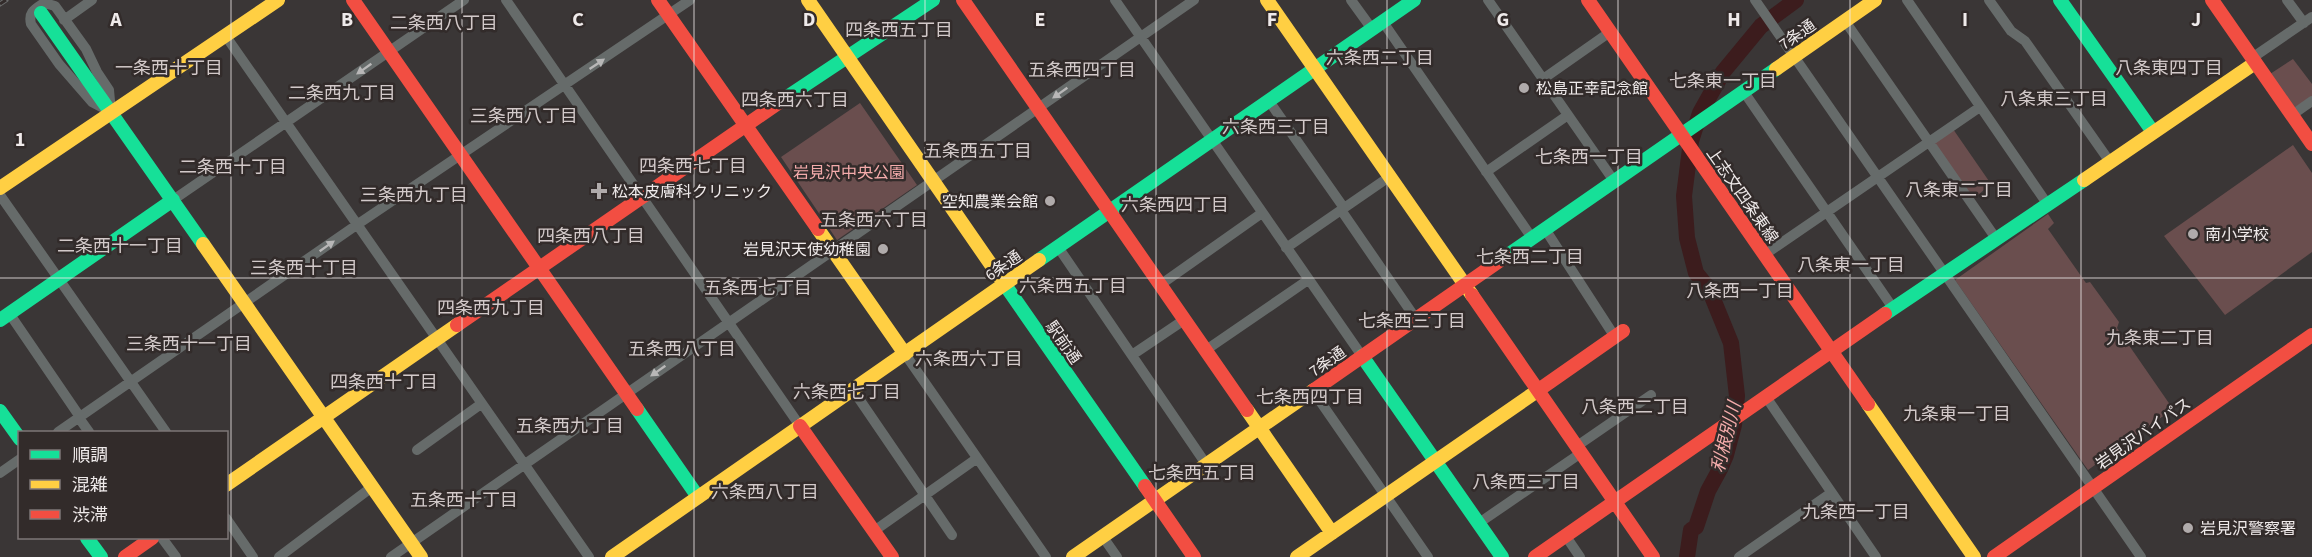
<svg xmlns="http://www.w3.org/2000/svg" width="2312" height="557" font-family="'Source Sans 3','Noto Sans JP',sans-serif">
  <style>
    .green { fill: #6a4e4e }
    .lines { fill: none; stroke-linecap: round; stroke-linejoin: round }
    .river { stroke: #3c1c1d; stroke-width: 16 }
    .street { stroke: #666b6a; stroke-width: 10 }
    .fast { stroke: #16e098; stroke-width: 14 }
    .slow { stroke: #ffcf43; stroke-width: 14 }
    .jam { stroke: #f24e42; stroke-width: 14 }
    .rail-casing { stroke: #6b6c6c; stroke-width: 5 }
    .rail { stroke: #322b2a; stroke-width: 3; stroke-dasharray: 9; stroke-linecap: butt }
    .oneway { fill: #b8b7b7 }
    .grid { fill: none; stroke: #efeaea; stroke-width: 1.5; stroke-opacity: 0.55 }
    .poi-dot { fill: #b0abab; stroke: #322b2a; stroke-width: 2 }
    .labels { text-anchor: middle; stroke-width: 5; stroke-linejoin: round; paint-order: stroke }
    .street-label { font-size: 16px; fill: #efeaea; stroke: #322b2a }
    .poi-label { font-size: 16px; fill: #efeaea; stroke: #322b2a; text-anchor: start }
    .park-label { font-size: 16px; fill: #f4abab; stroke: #322b2a }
    .neighbourhood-label { font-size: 18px; fill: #d2c9c9; stroke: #322b2a }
    .water-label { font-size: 18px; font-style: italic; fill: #f4acab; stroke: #322b2a }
    .grid-label { font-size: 20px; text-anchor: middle; font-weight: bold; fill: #efeaea; stroke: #322b2a; stroke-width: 5; stroke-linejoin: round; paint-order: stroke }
  </style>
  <rect width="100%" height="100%" fill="#3a3636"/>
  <path class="green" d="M2293 59 2312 84V98L2293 108 2270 74Z
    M860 103 917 185 837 240 781 157Z
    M1953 129 1991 184 1972 200 1932 143Z
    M2293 145 2312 173V252L2225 315 2164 236Z
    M2048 214 2054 223 2048 229 2086 283 2090 282 2119 322 2117 328 2173 409 2088 470 1955 280Z"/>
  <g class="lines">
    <path class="river" d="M1687 557 1691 530 1696 527 1708 491 1720 469 1726 455 1734 425 1737 396 1731 343 1709 289 1696 273 1687 238 1684 196 1691 141 1700 113 1723 72 1761 26 1796 0"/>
    <path class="street" d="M506 0 800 426
      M1115 0 1362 356
      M1351 0 1372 29
      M1488 0 1614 181
      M1755 0 2141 557
      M1907 0 2048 205
      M1989 0 2011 31 2025 41 2110 162
      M2287 0 2304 23
      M44 3 55 6 86 49 97 72 109 90 111 112 92 102 59 64 31 24C28 12 35 9 44 3Z
      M64 20 92 0
      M1845 21 1997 240
      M1383 22 1532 238
      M225 35 589 557
      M2252 58 2312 17
      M1543 79 1610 32
      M1744 92 1893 308
      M1269 101 1344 208
      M2292 115 2312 101
      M1486 172 1568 115
      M0 195 166 432
      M173 200 464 0
      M1341 210 1416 319
      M1545 229 1615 337
      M1058 247 1206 464
      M1286 248 1389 177
      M1764 255 1980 107
      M1160 285 1262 213
      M9 313 80 417
      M1206 350 1308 280
      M905 354 1046 557
      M1132 355 1184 320
      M853 390 952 535
      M1313 391 1428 557
      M1766 397 1876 557
      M79 418 89 432
      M58 432 358 224 690 0
      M1577 446 1651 395
      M417 450 481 404
      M0 473 20 459
      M226 518 253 557
      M1479 523 1581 453
      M874 531 976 459
      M1565 535 1580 557
      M1103 537 1117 557
      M162 538 176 557
      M279 557 372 487
      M391 557 1194 0
      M1739 557 1831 493"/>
    <path class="fast" d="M2060 0 2153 132
      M41 13 203 244
      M784 99 933 0
      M1505 257 1776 69
      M1039 260 1414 0
      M1003 282 1145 486
      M1885 314 2084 180
      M0 320 173 200
      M1362 356 1502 557
      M637 409 698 497
      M0 411 20 439
      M87 538 101 557"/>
    <path class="slow" d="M808 0 1003 282
      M1267 0 1472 295
      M1776 69 1875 0
      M2084 180 2255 63
      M0 188 278 0
      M818 229 905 354
      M203 244 421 557
      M1868 404 1974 557
      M1247 410 1332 533
      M226 485 457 325
      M612 557 1039 260
      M1073 557 1314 390
      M1297 557 1540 389"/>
    <path class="jam" d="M353 0 637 409
      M658 0 818 229
      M963 0 1247 410
      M1588 0 1868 404
      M2212 0 2312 144
      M1472 295 1653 557
      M457 325 784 99
      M1540 389 1623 331
      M1314 390 1505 257
      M800 426 892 557
      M1145 486 1194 557
      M125 557 152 538
      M1535 557 1885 314
      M1994 557 2312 335"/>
    <g class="rail-casing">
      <path id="rail" d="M0 4 6 0"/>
    </g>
    <use href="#rail" class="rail"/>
  </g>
  <defs><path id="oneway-solid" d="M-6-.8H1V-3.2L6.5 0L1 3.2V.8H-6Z" transform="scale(1.5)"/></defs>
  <g class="oneway">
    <use href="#oneway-solid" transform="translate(597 64) rotate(-34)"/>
    <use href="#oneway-solid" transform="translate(364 69) rotate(145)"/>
    <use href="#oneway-solid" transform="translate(1060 93) rotate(145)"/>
    <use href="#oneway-solid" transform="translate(327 246) rotate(-35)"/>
    <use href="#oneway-solid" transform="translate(658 371) rotate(145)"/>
  </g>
  <path class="grid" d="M231 0V557M462 0V557M694 0V557M925 0V557M1156 0V557M1387 0V557M1618 0V557M1850 0V557M2081 0V557M0 278H2312"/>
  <g class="poi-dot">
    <circle cx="1524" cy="88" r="6"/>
    <path d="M596 182h6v6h6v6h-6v6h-6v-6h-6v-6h6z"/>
    <circle cx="1050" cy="201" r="6"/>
    <circle cx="2193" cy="234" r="6"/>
    <circle cx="883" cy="249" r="6"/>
    <circle cx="2188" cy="528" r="6"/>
  </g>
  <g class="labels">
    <g class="street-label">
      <text transform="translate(1797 34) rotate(-35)" y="6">7条通</text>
      <text transform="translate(1743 195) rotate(55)" y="6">上志文四条東線</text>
      <text transform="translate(1003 265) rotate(-35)" y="6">6条通</text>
      <text transform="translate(1064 342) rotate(55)" y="6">駅前通</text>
      <text transform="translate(1327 361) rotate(-35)" y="6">7条通</text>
      <text transform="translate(2143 433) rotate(-35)" y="6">岩見沢バイパス</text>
    </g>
    <g class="poi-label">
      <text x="1536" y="94">松島正幸記念館</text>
      <text x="612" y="197">松本皮膚科クリニック</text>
      <text x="1038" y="207" text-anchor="end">空知農業会館</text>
      <text x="2205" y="240">南小学校</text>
      <text x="871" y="255" text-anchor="end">岩見沢天使幼稚園</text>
      <text x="2200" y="534">岩見沢警察署</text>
    </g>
    <g class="park-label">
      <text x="849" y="178">岩見沢中央公園</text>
    </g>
    <g class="neighbourhood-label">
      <text x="444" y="29">二条西八丁目</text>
      <text x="899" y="36">四条西五丁目</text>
      <text x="1380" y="64">六条西二丁目</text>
      <text x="169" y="74">一条西十丁目</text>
      <text x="2169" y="74">八条東四丁目</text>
      <text x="1082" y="76">五条西四丁目</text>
      <text x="1723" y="87">七条東一丁目</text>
      <text x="342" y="99">二条西九丁目</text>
      <text x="2054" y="105">八条東三丁目</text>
      <text x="795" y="106">四条西六丁目</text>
      <text x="524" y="122">三条西八丁目</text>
      <text x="1276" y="133">六条西三丁目</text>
      <text x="978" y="157">五条西五丁目</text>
      <text x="1589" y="163">七条西一丁目</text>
      <text x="693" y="172">四条西七丁目</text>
      <text x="233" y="173">二条西十丁目</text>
      <text x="1959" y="196">八条東二丁目</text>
      <text x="414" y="201">三条西九丁目</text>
      <text x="1175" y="211">六条西四丁目</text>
      <text x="874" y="226">五条西六丁目</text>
      <text x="591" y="242">四条西八丁目</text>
      <text x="120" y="252">二条西十一丁目</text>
      <text x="1530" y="263">七条西二丁目</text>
      <text x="1851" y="271">八条東一丁目</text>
      <text x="304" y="274">三条西十丁目</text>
      <text x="1073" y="292">六条西五丁目</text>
      <text x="758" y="294">五条西七丁目</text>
      <text x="1740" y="297">八条西一丁目</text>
      <text x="491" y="314">四条西九丁目</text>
      <text x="1412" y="327">七条西三丁目</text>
      <text x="2160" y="344">九条東二丁目</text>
      <text x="189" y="350">三条西十一丁目</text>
      <text x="682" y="355">五条西八丁目</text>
      <text x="969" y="365">六条西六丁目</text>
      <text x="384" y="388">四条西十丁目</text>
      <text x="847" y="398">六条西七丁目</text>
      <text x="1310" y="403">七条西四丁目</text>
      <text x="1635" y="413">八条西二丁目</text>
      <text x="1957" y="420">九条東一丁目</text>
      <text x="570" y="432">五条西九丁目</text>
      <text x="1202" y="479">七条西五丁目</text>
      <text x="1526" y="488">八条西三丁目</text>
      <text x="765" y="498">六条西八丁目</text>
      <text x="464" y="506">五条西十丁目</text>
      <text x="1856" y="518">九条西一丁目</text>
    </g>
    <g class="water-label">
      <text transform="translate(1726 437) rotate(-76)" y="6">利根別川</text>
    </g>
  </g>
  <g class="grid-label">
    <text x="116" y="26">A</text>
    <text x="347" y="26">B</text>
    <text x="578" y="26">C</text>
    <text x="809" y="26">D</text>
    <text x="1040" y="26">E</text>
    <text x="1272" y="26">F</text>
    <text x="1503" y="26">G</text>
    <text x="1734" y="26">H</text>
    <text x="1965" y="26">I</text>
    <text x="2196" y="26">J</text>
    <text x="20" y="146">1</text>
  </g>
  <rect x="18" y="431" width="210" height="108" fill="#322b2a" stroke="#7e7777" stroke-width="1.5"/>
  <rect x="30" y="450" width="30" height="9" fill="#16e098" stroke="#7e7777" stroke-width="1.5"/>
  <text x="72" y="461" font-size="18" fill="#efeaea">順調</text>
  <rect x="30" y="480" width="30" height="9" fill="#ffcf43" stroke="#7e7777" stroke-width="1.5"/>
  <text x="72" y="491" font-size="18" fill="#efeaea">混雑</text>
  <rect x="30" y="510" width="30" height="9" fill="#f24e42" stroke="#7e7777" stroke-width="1.5"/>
  <text x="72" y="521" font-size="18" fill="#efeaea">渋滞</text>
</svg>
